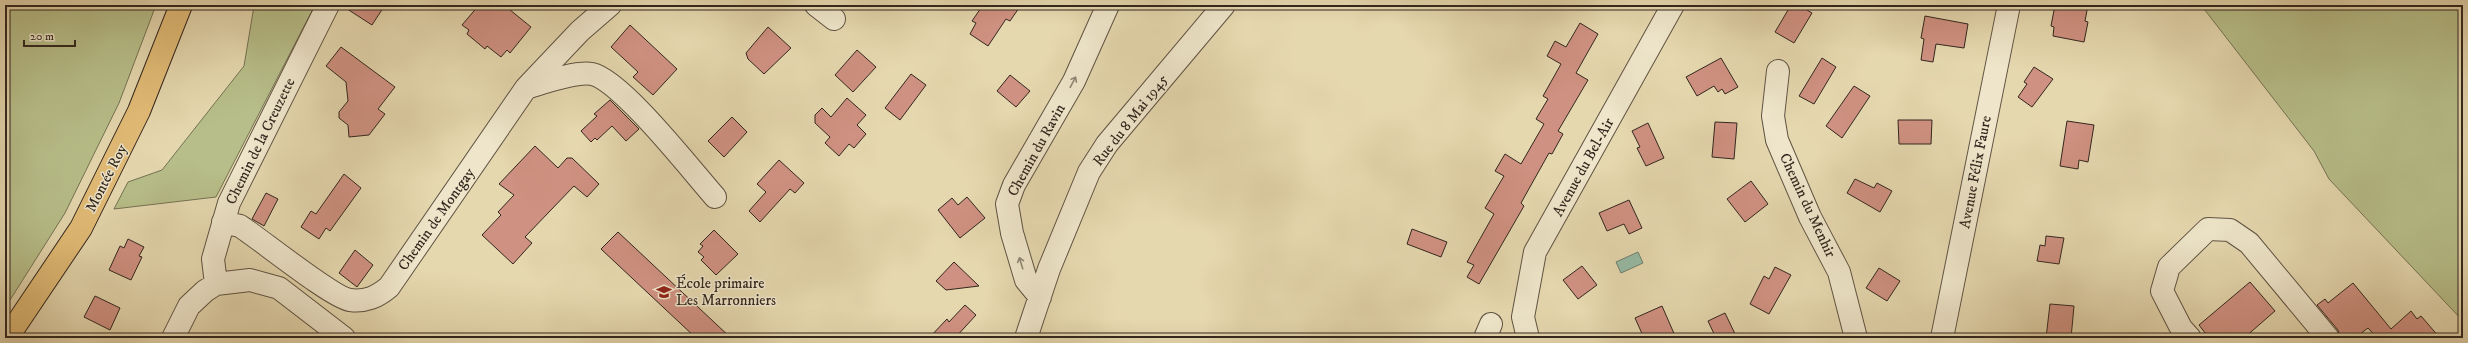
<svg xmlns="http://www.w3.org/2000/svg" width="2468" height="343" font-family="'IM FELL DW Pica',serif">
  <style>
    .green { fill: #b7be89; stroke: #747254 }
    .water { fill: #97baa5; stroke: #6f7f6f }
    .building { fill: #cf9181; stroke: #32271e }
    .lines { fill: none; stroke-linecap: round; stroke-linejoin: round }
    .minor-casing { stroke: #5f5342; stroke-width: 24 }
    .major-casing { stroke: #32271e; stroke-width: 24 }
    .minor { stroke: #eee5ca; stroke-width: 22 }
    .major { stroke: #e2bc77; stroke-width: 22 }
    .oneway { stroke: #908674 }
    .labels { text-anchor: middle; stroke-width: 3; stroke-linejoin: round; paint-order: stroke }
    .street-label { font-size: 15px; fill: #32271e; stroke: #eee5ca }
    .poi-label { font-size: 15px; fill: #32271e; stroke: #eee5ca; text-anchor: start }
  </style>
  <rect width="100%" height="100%" fill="#e5d7ae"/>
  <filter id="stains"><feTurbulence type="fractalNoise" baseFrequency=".005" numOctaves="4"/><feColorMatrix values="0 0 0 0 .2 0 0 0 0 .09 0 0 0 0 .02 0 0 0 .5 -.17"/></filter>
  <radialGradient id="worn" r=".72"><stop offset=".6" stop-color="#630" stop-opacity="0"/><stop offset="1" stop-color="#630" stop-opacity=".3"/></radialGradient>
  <path class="green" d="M5 5H156L119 103 65 213 5 308Z
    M253 5H315L216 197 114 209 128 182 162 170 244 66 254 6Z
    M2201 5H2463V321L2329 179 2314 151Z"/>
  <path class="water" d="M1638 252 1643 263 1621 273 1616 262Z"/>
  <path class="building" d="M341 5H385L372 25Z
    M479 5H504L531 27 510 53 507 50 501 57 487 46 485 49 467 34 469 30 462 25Z
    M983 5H1021L1010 21 1006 19 988 46 970 34 976 23 972 21Z
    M1791 5H1799L1812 13 1794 43 1775 32Z
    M2055 5H2088L2085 21 2088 22 2084 42 2053 36 2054 27 2051 26Z
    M1925 16 1968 24 1964 48 1936 44 1933 62 1921 60 1924 39 1921 38Z
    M1580 23 1598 34 1576 73 1588 80 1558 131 1563 134 1552 154 1549 153 1521 203 1524 206 1479 284 1467 277 1474 265 1467 262 1494 214 1485 208 1504 176 1495 171 1505 154 1521 164 1544 124 1536 119 1548 99 1543 96 1561 64 1547 56 1555 41 1566 47Z
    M630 25 677 69 653 95 633 77 638 72 611 47Z
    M768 27 791 48 764 74 748 59 746 53Z
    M341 47 395 87 378 109 385 114 369 135 349 137 348 125 339 118V112L348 101 346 82 326 66Z
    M857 50 876 67 853 92 835 75Z
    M1721 58 1738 87 1725 94 1722 89 1718 92 1714 86 1697 96 1686 77Z
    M1822 58 1836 67 1814 104 1799 96Z
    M2034 67 2053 79 2032 107 2018 97 2027 84 2024 82Z
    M911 74 926 85 900 120 885 108Z
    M1010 75 1030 91 1016 107 997 91Z
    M1854 86 1870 96 1842 138 1826 126Z
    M847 98 866 115 857 125 866 134 854 148 849 144 839 156 825 143 830 137 815 123V115L822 108 831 117Z
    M610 100 639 129 626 141 612 126 597 140 595 138 591 142 581 131 597 116 594 114Z
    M732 117 747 132 724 157 708 141Z
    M1898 120H1932L1931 144H1899Z
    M2067 121 2094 125 2088 162 2079 160 2078 169 2060 166Z
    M1715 122 1737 123 1734 159 1712 157Z
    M1648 123 1664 158 1646 166 1637 148 1640 147 1632 131Z
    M535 146 558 168 567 158H572L599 184 587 197 574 186 525 237 532 243 513 264 482 235 501 215 498 212 514 195 499 184Z
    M779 160 804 183 795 193 790 189 760 222 749 211 766 192 757 184Z
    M344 174 361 188 330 231 326 228 319 239 301 227 311 211 316 214Z
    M1855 179 1874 188 1877 183 1892 191 1880 212 1847 193Z
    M1751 181 1768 204 1745 222 1727 199Z
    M266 193 278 199 264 226 252 219Z
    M967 197 985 218 960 238 938 210 952 198 958 205Z
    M1629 200 1642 228 1629 234 1624 224 1607 231 1599 213Z
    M1412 229 1447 242 1441 257 1407 244Z
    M714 230 738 254 716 275 701 260 704 257 698 252 703 246 700 244Z
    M618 232 731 338H696L601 249Z
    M2046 236 2064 238 2059 264 2037 261 2040 245 2045 246Z
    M128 239 144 247 139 256 142 257 131 280 109 270 120 246 124 248Z
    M355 250 373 265 357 287 339 273Z
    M954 262 979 286 946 290 936 281Z
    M1582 266 1597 285 1578 299 1563 280Z
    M1775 267 1791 275 1769 314 1750 304 1764 276 1769 279Z
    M1879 268 1900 281 1887 301 1866 288Z
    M2250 282 2275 311 2244 338H2209L2199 325Z
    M2353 283 2391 329 2411 311 2417 319 2421 316 2440 338H2377L2368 328 2355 338H2340L2338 330 2317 305 2325 299 2328 303Z
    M95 296 120 308 110 330 84 317Z
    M2050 304 2074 306 2071 338H2046Z
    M965 305 976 315 955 338H929L947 319 949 322Z
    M1662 306 1676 338H1644L1635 318Z
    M1725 313 1737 338H1716L1708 321Z"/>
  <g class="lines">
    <g class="minor-casing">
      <path id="minor" d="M816 5 834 19
        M1778 71 1773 116 1777 140 1810 217 1839 272 1856 338
        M526 88C543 83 575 71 592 74 621 80 692 171 715 197
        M223 222 240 226C260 239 333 298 350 300 366 302 377 297 389 287L526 88 580 31 610 5
        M216 284 213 259 229 203 328 5
        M1040 297 1026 280 1012 233 1007 204 1014 185 1074 81 1108 5
        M173 338 189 306 205 291 216 284 250 280 279 288 344 338
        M1026 338 1049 269 1089 172 1107 144 1224 5
        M1485 338 1491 324
        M1528 338 1523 317 1535 252 1673 5
        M1942 338 2009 5
        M2190 338 2181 328 2162 291 2169 267 2208 229 2230 230 2249 243 2328 338"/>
    </g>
    <g class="major-casing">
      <path id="major" d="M7 338 81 228 139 111 181 5"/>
    </g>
    <use href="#minor" class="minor"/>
    <use href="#major" class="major"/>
  </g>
  <defs><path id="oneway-shaft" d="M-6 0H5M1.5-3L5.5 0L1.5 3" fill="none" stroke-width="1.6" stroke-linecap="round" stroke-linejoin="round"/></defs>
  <g class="oneway">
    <use href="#oneway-shaft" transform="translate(1073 82) rotate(-62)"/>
    <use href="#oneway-shaft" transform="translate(1021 263) rotate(-107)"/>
  </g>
  <defs>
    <g id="school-bare" transform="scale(1.2)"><path d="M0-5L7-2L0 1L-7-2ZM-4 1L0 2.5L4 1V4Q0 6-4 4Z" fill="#8f2418" stroke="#eee5ca" stroke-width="2.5" paint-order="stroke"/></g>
  </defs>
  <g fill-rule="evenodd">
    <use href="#school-bare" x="664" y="292"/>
  </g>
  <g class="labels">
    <g class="street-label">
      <text transform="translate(1130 120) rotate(-52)" y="5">Rue du 8 Mai 1945</text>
      <text transform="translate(260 141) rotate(-64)" y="5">Chemin de la Creuzette</text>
      <text transform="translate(1036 150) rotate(-61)" y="5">Chemin du Ravin</text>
      <text transform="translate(1583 167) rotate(-61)" y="5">Avenue du Bel-Air</text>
      <text transform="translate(1975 172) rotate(-79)" y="5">Avenue Félix Faure</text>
      <text transform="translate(106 178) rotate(-63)" y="5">Montée Roy</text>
      <text transform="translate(1808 205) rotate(65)" y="5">Chemin du Menhir</text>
      <text transform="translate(436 219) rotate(-55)" y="5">Chemin de Montgay</text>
    </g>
    <g class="poi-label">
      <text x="676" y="288">École primaire<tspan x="676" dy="17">Les Marronniers</tspan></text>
    </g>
  </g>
  <rect width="2468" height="343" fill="none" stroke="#e5d7ae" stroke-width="20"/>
  <rect x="6" y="6" width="2456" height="331" fill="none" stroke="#32271e" stroke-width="2"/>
  <rect x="10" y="10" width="2448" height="323" fill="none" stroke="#32271e"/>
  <path d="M24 40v6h51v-6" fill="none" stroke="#32271e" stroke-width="2"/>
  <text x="30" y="40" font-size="12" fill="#32271e" stroke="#eee5ca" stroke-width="3" paint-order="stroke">20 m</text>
  <rect width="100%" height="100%" filter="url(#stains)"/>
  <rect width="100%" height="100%" fill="url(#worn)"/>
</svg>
